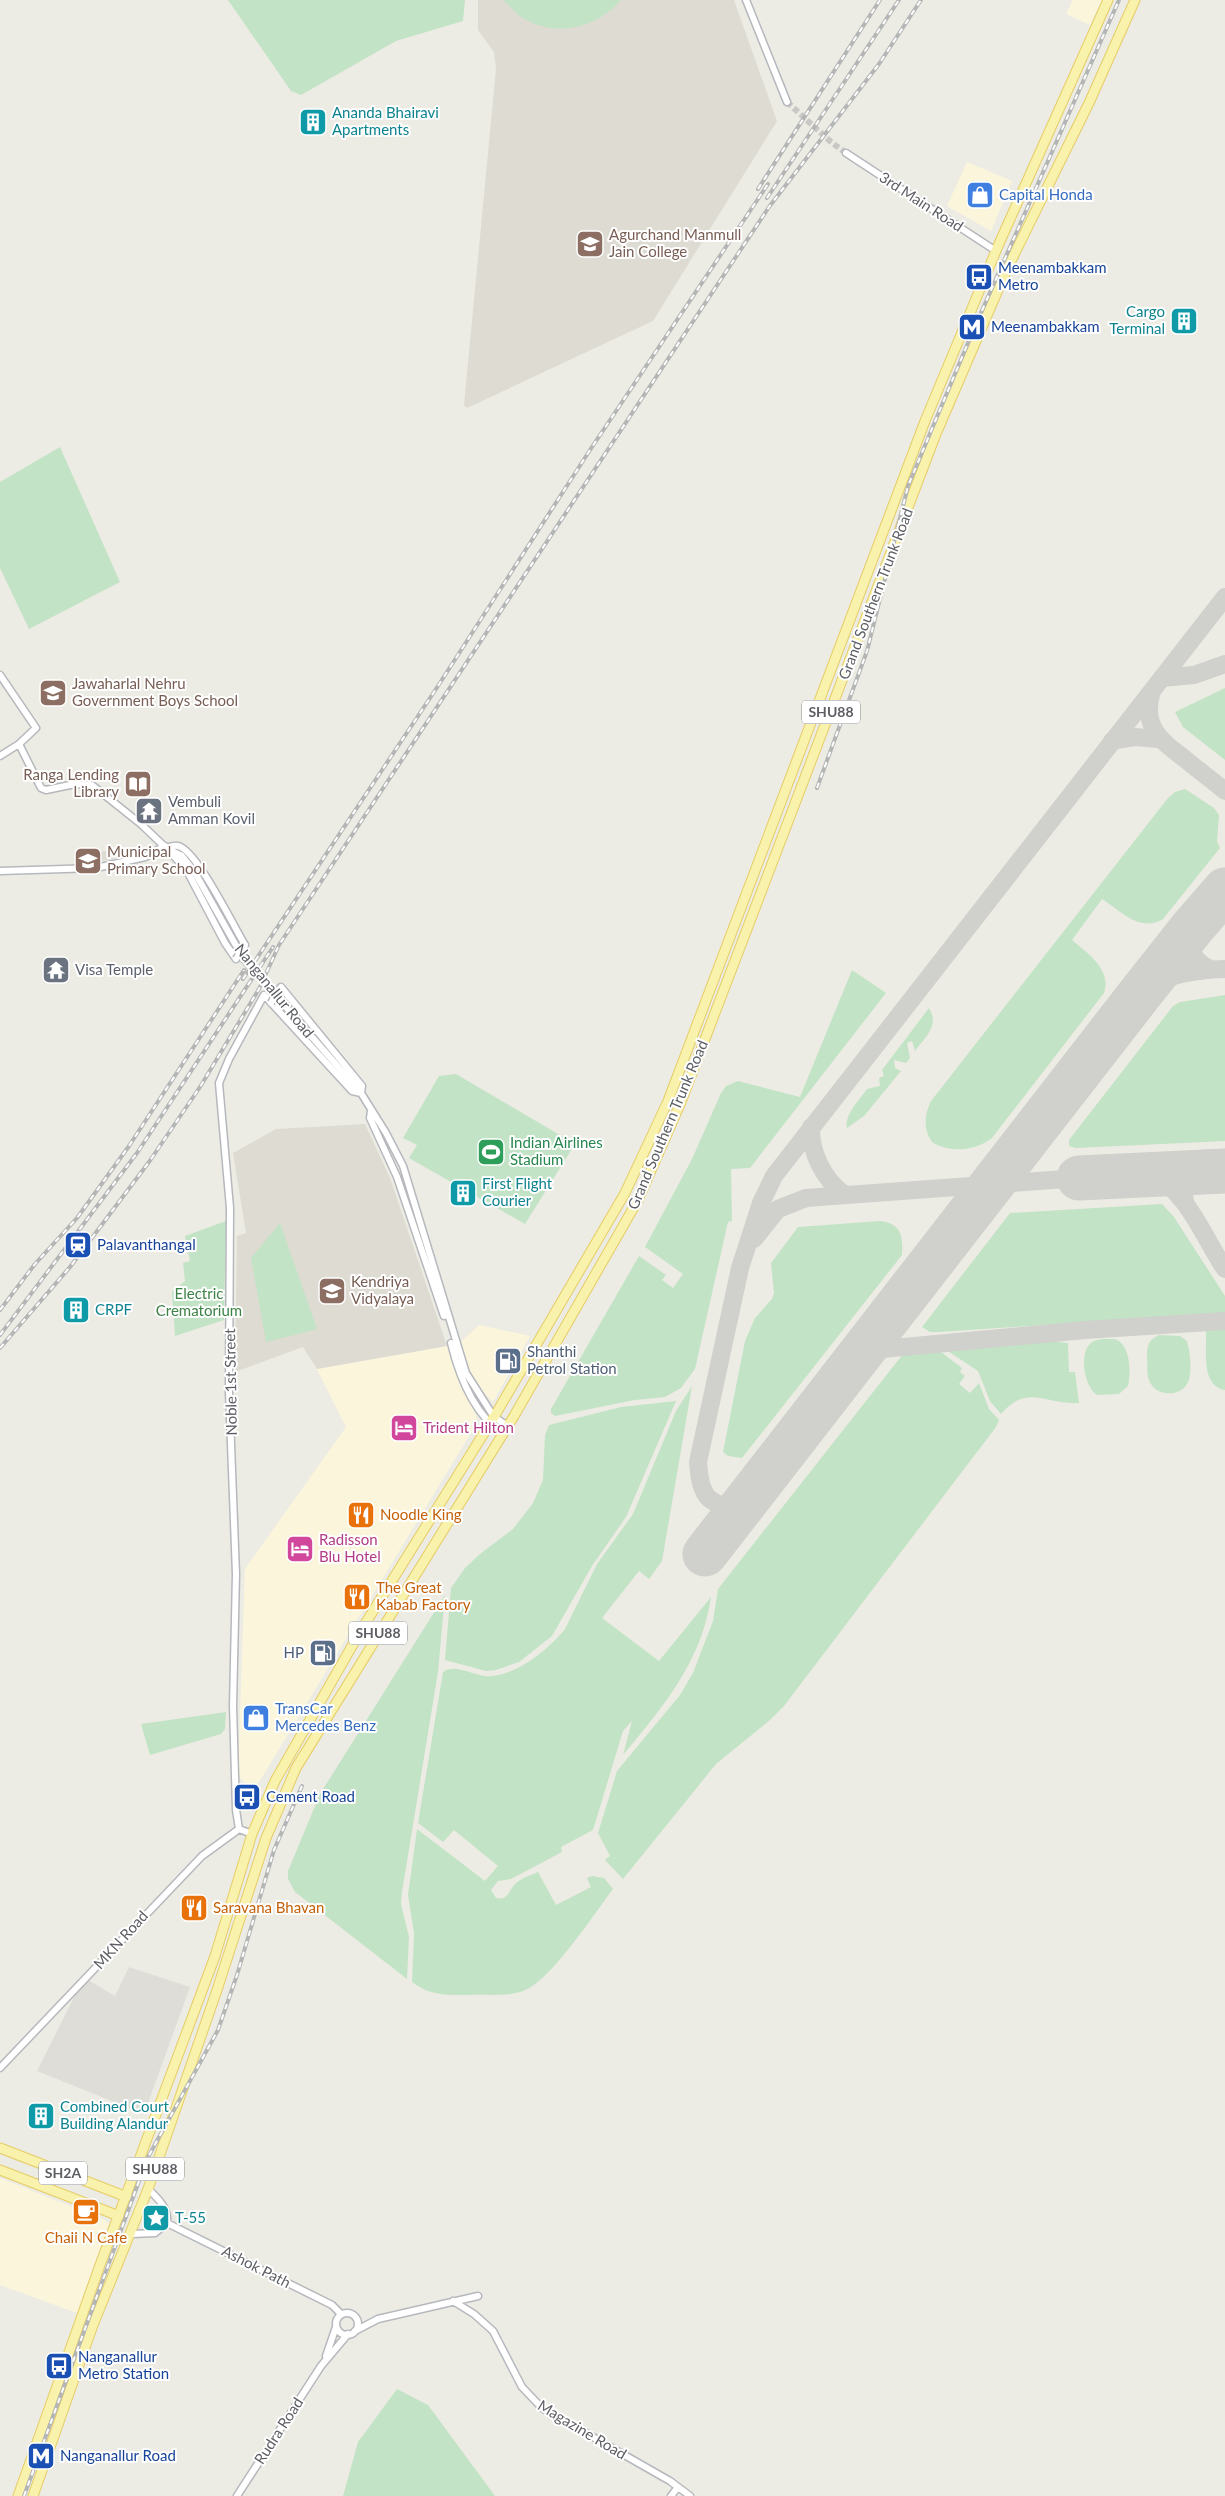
<svg xmlns="http://www.w3.org/2000/svg" width="1225" height="2496" font-family="Lato,sans-serif">
  <style>
    .commercial { fill: #fbf6db }
    .industrial { fill: #dfddd8 }
    .education { fill: #dddbd2 }
    .green { fill: #c2e3c5 }
    .lines { fill: none; stroke-linecap: round; stroke-linejoin: round }
    .taxiway { stroke: #d0d0cc; stroke-width: 18 }
    .runway { stroke: #d0d0cc; stroke-width: 45 }
    .minor-tunnel { stroke: #c9c8c4; stroke-width: 6; stroke-dasharray: 6 3; stroke-linecap: butt }
    .minor-casing { stroke: #b6b8bd; stroke-width: 9 }
    .major-casing { stroke: #e6cc64; stroke-width: 11 }
    .minor { stroke: #fff; stroke-width: 6 }
    .major { stroke: #f8f2ad; stroke-width: 9 }
    .rail-casing { stroke: #b4b5b5; stroke-width: 4 }
    .rail { stroke: #fff; stroke-width: 2; stroke-dasharray: 5.5; stroke-linecap: butt }
    .minor-bridge-casing { stroke: #b6b8bd; stroke-width: 9; stroke-linecap: butt }
    .minor-bridge { stroke: #fff; stroke-width: 6 }
    .labels { text-anchor: middle; stroke-width: 4; stroke-linejoin: round; paint-order: stroke }
    .shield { fill: #fff; stroke: #8d8e92; stroke-width: 1 }
    .shield-label { font-size: 14px; font-weight: bold; fill: #5c5e63 }
    .culture-label { font-size: 15px; fill: #0d838f; stroke: #fff; text-anchor: start }
    .shop-label { font-size: 15px; fill: #366cbe; stroke: #fff; text-anchor: start }
    .street-label { font-size: 15px; fill: #5c5e63; stroke: #fff }
    .education-label { font-size: 15px; fill: #785e54; stroke: #fff; text-anchor: start }
    .transit-label { font-size: 15px; fill: #164399; stroke: #fff; text-anchor: start }
    .worship-label { font-size: 15px; fill: #5b616d; stroke: #fff; text-anchor: start }
    .leisure-label { font-size: 15px; fill: #27864d; stroke: #fff; text-anchor: start }
    .park-label { font-size: 15px; fill: #3c8245; stroke: #fff }
    .service-label { font-size: 15px; fill: #4e5e75; stroke: #fff; text-anchor: start }
    .hotel-label { font-size: 15px; fill: #b23c85; stroke: #fff; text-anchor: start }
    .food-label { font-size: 15px; fill: #c56008; stroke: #fff; text-anchor: start }
  </style>
  <rect width="100%" height="100%" fill="#edece4"/>
  <path class="commercial" d="M1073 0H1102L1090 25 1066 14Z
    M967 162 1012 181 991 231 947 206Z
    M479 1325 530 1336 493 1402 476 1386 460 1343Z
    M447 1346 478 1421 253 1792 238 1775 245 1569 346 1427 317 1369Z
    M0 2178 105 2220 109 2224 77 2313 0 2285Z"/>
  <path class="industrial" d="M129 1967 190 1987 144 2114 37 2071 76 1993 88 1980 115 1996Z"/>
  <path class="education" d="M478 0H734L777 121 653 321 467 408 464 405 496 69 494 52 478 30Z
    M123 848 125 856 77 866 75 856Z
    M365 1124 390 1178 447 1346 317 1369 303 1347 235 1372 237 1236 246 1233 233 1153 276 1129Z"/>
  <path class="green" d="M228 0H465L463 21 396 41 301 95 291 91Z
    M504 0H621C590 36 533 40 504 0Z
    M60 447 120 582 29 629 0 568V482Z
    M1225 688V760L1183 727 1175 712Z
    M1185 789 1214 808 1219 815 1217 841 1220 848 1163 919C1140 933 1121 911 1102 899L1072 940C1087 953 1112 969 1104 993L992 1138C975 1151 952 1153 933 1143 923 1131 924 1115 931 1101L1168 798 1175 792Z
    M852 970 886 993 750 1168 731 1169 732 1221 728 1222 695 1369 681 1388 665 1397 635 1400 555 1416 551 1413V1409L639 1256 666 1275 662 1280 673 1288 683 1274 645 1247 692 1159 721 1093 726 1086 738 1081 800 1097Z
    M1225 995V1141L1076 1148 1069 1146V1140L1173 1006 1180 1002Z
    M929 1008C940 1026 925 1037 915 1051L912 1041 907 1043 910 1058 906 1063 894 1060 895 1068 901 1071 864 1116 847 1128C844 1115 860 1099 867 1089L880 1086 879 1078 884 1076 882 1070Z
    M456 1074 575 1144 525 1224 409 1158 417 1145 403 1138 439 1076Z
    M1162 1204 1174 1217 1225 1296V1313L939 1332H930L922 1327 1010 1213Z
    M226 1221 224 1320 175 1336 172 1292 185 1281 183 1263 190 1261 185 1236Z
    M880 1221C902 1224 903 1236 902 1255L742 1458 728 1456 723 1452 745 1341 755 1318 772 1299 774 1293 771 1263 798 1227Z
    M280 1223 317 1329 266 1342 251 1258Z
    M1225 1329V1390C1200 1386 1207 1349 1206 1330Z
    M1159 1335 1180 1336 1187 1341C1190 1351 1193 1374 1187 1384 1179 1398 1154 1396 1149 1380 1146 1373 1148 1364 1147 1357 1147 1346 1148 1340 1159 1335Z
    M1115 1339C1131 1345 1131 1372 1128 1386L1119 1394 1097 1395C1084 1387 1078 1352 1092 1342 1098 1338 1108 1339 1115 1339Z
    M1050 1341 1068 1343 1069 1372H1075L1079 1403C1045 1405 1028 1383 1001 1414L990 1401 978 1371 943 1348Z
    M937 1349 962 1368 960 1372 965 1376 959 1384 970 1393 979 1383 989 1409 999 1420 996 1427 784 1706 770 1720 716 1764 623 1879 605 1860 610 1856 598 1833 617 1771 680 1695 693 1673 713 1621 718 1589 903 1354Z
    M692 1386 662 1561 649 1579 639 1571 602 1618 659 1661 711 1597C702 1661 663 1707 623 1755L632 1721 623 1731 593 1830 561 1847 562 1852 511 1879 498 1881 491 1890 496 1898C509 1901 509 1889 516 1883 522 1878 531 1875 538 1872L556 1905 591 1887 587 1878 592 1876 604 1878 613 1889C594 1914 550 1982 523 1991 506 1997 486 1994 469 1995 447 1995 430 1996 412 1982L414 1933 408 1895 417 1829 485 1881 498 1866 454 1830 443 1842 418 1823 443 1672C456 1662 476 1678 491 1676 518 1674 548 1650 565 1629L597 1564 633 1514 676 1411Z
    M676 1401 626 1517 592 1566 552 1636 519 1662 496 1670 486 1671 445 1660 451 1588 465 1568 480 1554 513 1529 533 1503 543 1480 545 1435 549 1425 621 1407Z
    M445 1595 438 1672 402 1892 401 1904 409 1937 407 1979 295 1892 288 1879V1871L320 1794Z
    M226 1712 225 1729 221 1734 150 1755 141 1724Z
    M397 2389 428 2405 495 2496H343L358 2442Z"/>
  <g class="lines">
    <path class="taxiway" d="M1162 678 1194 675 1225 664
      M1152 691C1141 726 1160 740 1185 759 1198 770 1212 780 1225 791
      M1112 741 1135 737 1159 739
      M1192 928C1188 949 1191 959 1210 969
      M1145 987C1173 974 1194 970 1225 969
      M811 1127C810 1152 824 1180 844 1194
      M1220 1171 1225 1169
      M1147 1174C1186 1186 1203 1237 1225 1269
      M1185 1203 1183 1184 1191 1173
      M754 1239 778 1209 806 1198 1079 1178
      M861 1351 1085 1330 1225 1321
      M746 1501C732 1510 709 1506 703 1489 699 1481 699 1470 698 1462L740 1268 761 1203 774 1176 1225 597"/>
    <path class="runway" d="M1079 1178 1225 1171
      M705 1554 1139 995 1192 928 1225 890"/>
    <path class="minor-tunnel" d="M787 102 831 142 846 153"/>
    <g class="minor-casing">
      <path id="minor" d="M746 0 787 102
        M846 153 996 251
        M0 675 36 728 19 744 0 756
        M19 744 41 788 46 790 75 784 92 785 142 825 166 848 182 856 194 871 243 958 361 1093 386 1133 403 1166 466 1373 494 1417 508 1426
        M0 871 96 868 145 857 165 846
        M236 959 225 943 186 869 166 848C170 847 174 845 178 846 196 849 234 927 245 945
        M371 1111 370 1118 397 1177 444 1316
        M451 1343C459 1376 474 1414 503 1434
        M239 1829 236 1810 233 1706 236 1574 229 1392 230 1208 219 1083 229 1059 264 995 352 1091 361 1093 362 1086 281 987 278 991
        M0 2068 202 1856 239 1829 252 1834
        M167 2223 332 2305 341 2314
        M132 2234 155 2233 167 2223C169 2209 158 2198 148 2189
        M453 2301 474 2314 493 2331 522 2387 542 2408 670 2481 690 2496
        M336 2324a11 11 0 1 1 22 0a11 11 0 1 1-22 0Z
        M355 2331 378 2319 478 2296
        M326 2356 336 2327
        M237 2496 321 2366 348 2334
        M671 2496 678 2487"/>
    </g>
    <g class="major-casing">
      <path id="major" d="M0 2148 127 2197
        M0 2170 119 2216
        M18 2496 100 2265 215 1956 252 1834 275 1781 360 1632 494 1417 625 1193 668 1101 925 421 998 246 1108 0
        M33 2496 93 2325 148 2189 217 1990 266 1838 296 1768 514 1416 638 1200 681 1102 936 434 1007 269 1089 103 1135 0"/>
    </g>
    <use href="#minor" class="minor"/>
    <use href="#major" class="major"/>
    <g class="rail-casing">
      <path id="rail" d="M758 189 880 0
        M767 198 899 0
        M817 788 867 651 908 486 973 331 1119 0
        M243 979 436 689 590 450 768 184
        M0 1310 35 1264 77 1218 129 1146 244 970
        M0 1335 137 1153 273 947
        M0 1348 70 1267 149 1162 200 1087 259 989 279 945 769 207 879 64 921 0
        M24 2496 147 2159 218 2030 237 1975 274 1850 302 1786"/>
    </g>
    <use href="#rail" class="rail"/>
    <g class="minor-bridge-casing">
      <path id="minor-bridge" d="M236 959 245 945
        M271 1003 278 991"/>
    </g>
    <use href="#minor-bridge" class="minor-bridge"/>
  </g>
  <defs>
    <g id="building-square" transform="scale(1.4375)"><rect x="-9" y="-9" width="18" height="18" rx="4" fill="#0f9aa8" stroke="#fff"/><path d="M-4-6H4V6H1V3H-1V6H-4ZM-2.5-4.3h1.7v1.8h-1.7ZM.8-4.3h1.7v1.8H.8ZM-2.5-1h1.7V.8h-1.7ZM.8-1h1.7V.8H.8Z" fill="#fff"/></g>
    <g id="shop-square" transform="scale(1.4375)"><rect x="-9" y="-9" width="18" height="18" rx="4" fill="#3f7fe0" stroke="#fff"/><path d="M-5-2.5h2.3a2.7 3.5 0 0 1 5.4 0H5L5.5 6h-11ZM-1.5-2.5h3a1.5 2.3 0 0 0-3 0Z" fill="#fff"/></g>
    <g id="university-square" transform="scale(1.4375)"><rect x="-9" y="-9" width="18" height="18" rx="4" fill="#8d6e63" stroke="#fff"/><path d="M0-5L7-2L0 1L-7-2ZM-4 1L0 2.5L4 1V4Q0 6-4 4Z" fill="#fff"/></g>
    <g id="bus-square" transform="scale(1.4375)"><rect x="-9" y="-9" width="18" height="18" rx="4" fill="#1a4fb4" stroke="#fff"/><path d="M-5-6H5V4H4V6H2V4H-2V6H-4V4H-5ZM-3.5-4V0h7V-4ZM-3.5 1.2v1.5H-2V1.2ZM2 1.2v1.5H3.5V1.2Z" fill="#fff"/></g>
    <g id="metro-square" transform="scale(1.4375)"><rect x="-9" y="-9" width="18" height="18" rx="4" fill="#1a4fb4" stroke="#fff"/><path d="M-5.5 5V-5H-3L0 0L3-5H5.5V5H3V-.5L0 4L-3-.5V5Z" fill="#fff"/></g>
    <g id="school-square" transform="scale(1.4375)"><rect x="-9" y="-9" width="18" height="18" rx="4" fill="#8d6e63" stroke="#fff"/><path d="M0-5L7-2L0 1L-7-2ZM-4 1L0 2.5L4 1V4Q0 6-4 4Z" fill="#fff"/></g>
    <g id="library-square" transform="scale(1.4375)"><rect x="-9" y="-9" width="18" height="18" rx="4" fill="#8d6e63" stroke="#fff"/><path d="M-6-4Q-3-5.5-.7-3.5V5Q-3 3-6 4ZM6-4Q3-5.5 .7-3.5V5Q3 3 6 4Z" fill="#fff"/></g>
    <g id="temple-square" transform="scale(1.4375)"><rect x="-9" y="-9" width="18" height="18" rx="4" fill="#6b7280" stroke="#fff"/><path d="M0-6L5-2H3V0L6.5 2.5H4V6H1.5V3h-3V6H-4V2.5H-6.5L-3 0V-2H-5Z" fill="#fff"/></g>
    <g id="stadium-square" transform="scale(1.4375)"><rect x="-9" y="-9" width="18" height="18" rx="4" fill="#2e9e5b" stroke="#fff"/><path d="M0-5a6.5 5 0 1 0 0 10a6.5 5 0 1 0 0-10ZM-3.5-1.8h7v3.6h-7Z" fill="#fff"/></g>
    <g id="station-square" transform="scale(1.4375)"><rect x="-9" y="-9" width="18" height="18" rx="4" fill="#1a4fb4" stroke="#fff"/><path d="M-3-6H3Q5-6 5-4V2Q5 4 3 4L4.5 6H3L1.5 4h-3L-3 6H-4.5L-3 4Q-5 4-5 2V-4Q-5-6-3-6ZM-3.5-4v3h7v-3ZM-3.5 1v1.5H-2V1ZM2 1v1.5H3.5V1Z" fill="#fff"/></g>
    <g id="fuel-square" transform="scale(1.4375)"><rect x="-9" y="-9" width="18" height="18" rx="4" fill="#5c6f8a" stroke="#fff"/><path d="M-5.5-6h7V0h2V4h1.3V-2.5L3-4.5l.8-.8L6-3V5H2.5V1h-1V6h-7ZM-4.2-4.7v3.2H.2V-4.7Z" fill="#fff"/></g>
    <g id="hotel-square" transform="scale(1.4375)"><rect x="-9" y="-9" width="18" height="18" rx="4" fill="#d1479c" stroke="#fff"/><path d="M-6-4.5h1.5V1H6V5H4.5V3h-9V5H-6ZM-4 0a1.8 1.8 0 1 1 3.6 0ZM.5 0V-2.5h3Q6-2.5 6 0Z" fill="#fff"/></g>
    <g id="restaurant-square" transform="scale(1.4375)"><rect x="-9" y="-9" width="18" height="18" rx="4" fill="#e8710a" stroke="#fff"/><path d="M-5-6h1v4h1v-4h1v4h1v-4h1v5L-1.5 .5V6h-2V.5L-5-1ZM5-6V6H3V1.5H1.5Q1.5-4 5-6Z" fill="#fff"/></g>
    <g id="cafe-square" transform="scale(1.4375)"><rect x="-9" y="-9" width="18" height="18" rx="4" fill="#e8710a" stroke="#fff"/><path d="M-5.5-4.5H6V0H3Q3 3.5 0 3.5H-2.5Q-5.5 3.5-5.5 0ZM3-3.2v2h1.7v-2ZM-6 4.5H4V6H-6Z" fill="#fff"/></g>
    <g id="sight-square" transform="scale(1.4375)"><rect x="-9" y="-9" width="18" height="18" rx="4" fill="#0f9aa8" stroke="#fff"/><path d="M0-6L1.8-2.2L6-1.7L2.9 1.2L3.7 5.4L0 3.3L-3.7 5.4L-2.9 1.2L-6-1.7L-1.8-2.2Z" fill="#fff"/></g>
  </defs>
  <g fill-rule="evenodd">
    <use href="#building-square" x="313" y="122"/>
    <use href="#shop-square" x="980" y="195"/>
    <use href="#university-square" x="590" y="244"/>
    <use href="#bus-square" x="979" y="277"/>
    <use href="#building-square" x="1184" y="321"/>
    <use href="#metro-square" x="972" y="327"/>
    <use href="#school-square" x="53" y="693"/>
    <use href="#library-square" x="138" y="784"/>
    <use href="#temple-square" x="149" y="811"/>
    <use href="#school-square" x="88" y="861"/>
    <use href="#temple-square" x="56" y="970"/>
    <use href="#stadium-square" x="491" y="1152"/>
    <use href="#building-square" x="463" y="1193"/>
    <use href="#station-square" x="78" y="1245"/>
    <use href="#school-square" x="332" y="1291"/>
    <use href="#building-square" x="76" y="1310"/>
    <use href="#fuel-square" x="508" y="1361"/>
    <use href="#hotel-square" x="404" y="1428"/>
    <use href="#restaurant-square" x="361" y="1515"/>
    <use href="#hotel-square" x="300" y="1549"/>
    <use href="#restaurant-square" x="357" y="1597"/>
    <use href="#fuel-square" x="323" y="1653"/>
    <use href="#shop-square" x="256" y="1718"/>
    <use href="#bus-square" x="247" y="1797"/>
    <use href="#restaurant-square" x="194" y="1908"/>
    <use href="#building-square" x="41" y="2116"/>
    <use href="#cafe-square" x="86" y="2212"/>
    <use href="#sight-square" x="156" y="2218"/>
    <use href="#bus-square" x="59" y="2366"/>
    <use href="#metro-square" x="41" y="2456"/>
  </g>
  <g class="labels">
    <g class="shield">
      <rect x="802" y="700.5" width="58" height="23" rx="4"/>
      <rect x="349" y="1621.5" width="58" height="23" rx="4"/>
      <rect x="126" y="2157.5" width="58" height="23" rx="4"/>
      <rect x="39" y="2161.5" width="48" height="23" rx="4"/>
    </g>
    <g class="shield-label">
      <text x="831" y="717">SHU88</text>
      <text x="378" y="1638">SHU88</text>
      <text x="155" y="2174">SHU88</text>
      <text x="63" y="2178">SH2A</text>
    </g>
    <g class="culture-label">
      <text x="332" y="118">Ananda Bhairavi<tspan x="332" dy="17">Apartments</tspan></text>
      <text x="1165" y="317" text-anchor="end">Cargo<tspan x="1165" dy="17">Terminal</tspan></text>
      <text x="482" y="1189">First Flight<tspan x="482" dy="17">Courier</tspan></text>
      <text x="95" y="1315">CRPF</text>
      <text x="60" y="2112">Combined Court<tspan x="60" dy="17">Building Alandur</tspan></text>
      <text x="175" y="2223">T-55</text>
    </g>
    <g class="shop-label">
      <text x="999" y="200">Capital Honda</text>
      <text x="275" y="1714">TransCar<tspan x="275" dy="17">Mercedes Benz</tspan></text>
    </g>
    <g class="street-label">
      <text transform="translate(921 202) rotate(33)" y="5">3rd Main Road</text>
      <text transform="translate(876 594) rotate(-69)" y="5">Grand Southern Trunk Road</text>
      <text transform="translate(274 991) rotate(51)" y="5">Nanganallur Road</text>
      <text transform="translate(668 1125) rotate(-67)" y="5">Grand Southern Trunk Road</text>
      <text transform="translate(231 1382) rotate(-91)" y="5">Noble 1st Street</text>
      <text transform="translate(121 1940) rotate(-48)" y="5">MKN Road</text>
      <text transform="translate(256 2267) rotate(27)" y="5">Ashok Path</text>
      <text transform="translate(582 2430) rotate(31)" y="5">Magazine Road</text>
      <text transform="translate(279 2431) rotate(-57)" y="5">Rudra Road</text>
    </g>
    <g class="education-label">
      <text x="609" y="240">Agurchand Manmull<tspan x="609" dy="17">Jain College</tspan></text>
      <text x="72" y="689">Jawaharlal Nehru<tspan x="72" dy="17">Government Boys School</tspan></text>
      <text x="119" y="780" text-anchor="end">Ranga Lending<tspan x="119" dy="17">Library</tspan></text>
      <text x="107" y="857">Municipal<tspan x="107" dy="17">Primary School</tspan></text>
      <text x="351" y="1287">Kendriya<tspan x="351" dy="17">Vidyalaya</tspan></text>
    </g>
    <g class="transit-label">
      <text x="998" y="273">Meenambakkam<tspan x="998" dy="17">Metro</tspan></text>
      <text x="991" y="332">Meenambakkam</text>
      <text x="97" y="1250">Palavanthangal</text>
      <text x="266" y="1802">Cement Road</text>
      <text x="78" y="2362">Nanganallur<tspan x="78" dy="17">Metro Station</tspan></text>
      <text x="60" y="2461">Nanganallur Road</text>
    </g>
    <g class="worship-label">
      <text x="168" y="807">Vembuli<tspan x="168" dy="17">Amman Kovil</tspan></text>
      <text x="75" y="975">Visa Temple</text>
    </g>
    <g class="leisure-label">
      <text x="510" y="1148">Indian Airlines<tspan x="510" dy="17">Stadium</tspan></text>
    </g>
    <g class="park-label">
      <text x="199" y="1299">Electric<tspan x="199" dy="17">Crematorium</tspan></text>
    </g>
    <g class="service-label">
      <text x="527" y="1357">Shanthi<tspan x="527" dy="17">Petrol Station</tspan></text>
      <text x="304" y="1658" text-anchor="end">HP</text>
    </g>
    <g class="hotel-label">
      <text x="423" y="1433">Trident Hilton</text>
      <text x="319" y="1545">Radisson<tspan x="319" dy="17">Blu Hotel</tspan></text>
    </g>
    <g class="food-label">
      <text x="380" y="1520">Noodle King</text>
      <text x="376" y="1593">The Great<tspan x="376" dy="17">Kabab Factory</tspan></text>
      <text x="213" y="1913">Saravana Bhavan</text>
      <text x="86" y="2243" text-anchor="middle">Chaii N Cafe</text>
    </g>
  </g>
</svg>
